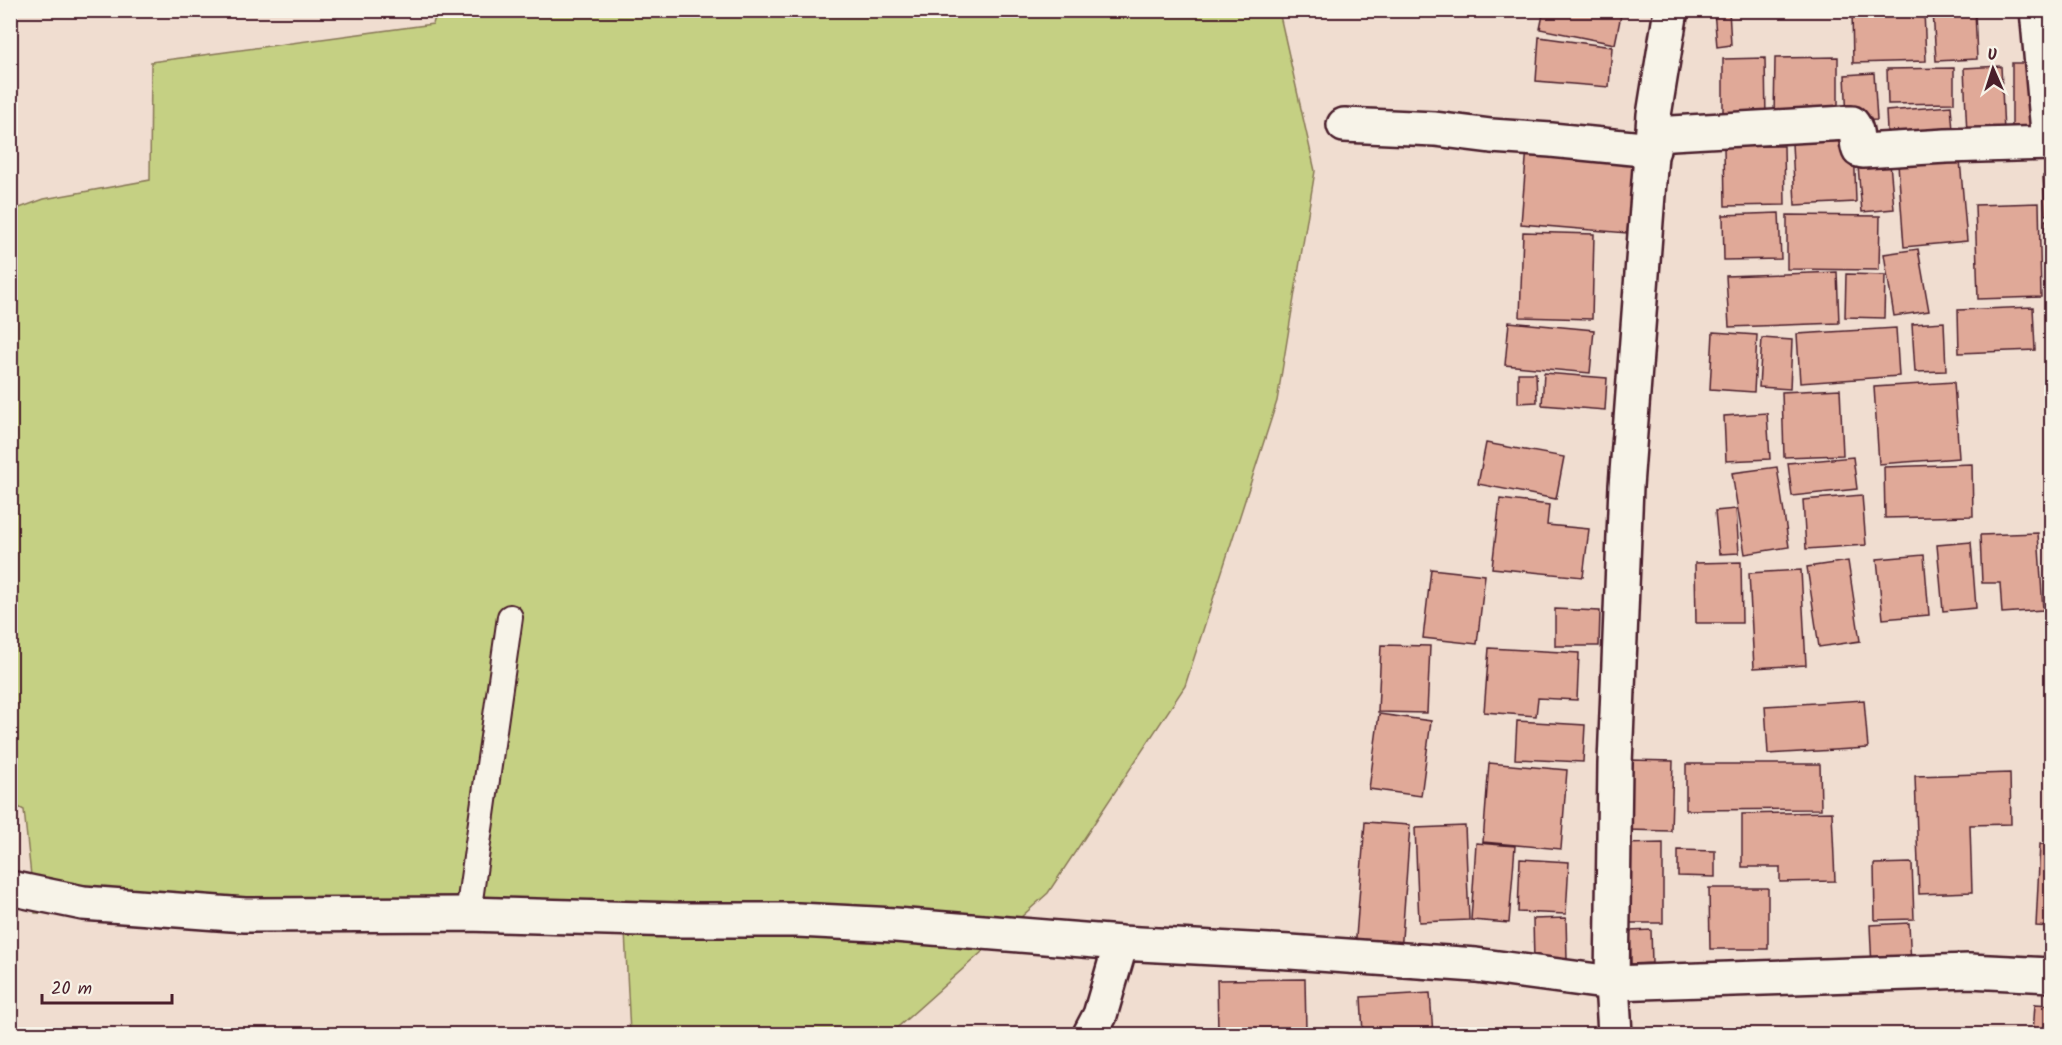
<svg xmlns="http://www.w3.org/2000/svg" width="2062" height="1045" font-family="Kalam,sans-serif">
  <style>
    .green { fill: #c5d083; stroke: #887857; stroke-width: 1.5 }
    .building { fill: #e0a998; stroke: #4a1f2b; stroke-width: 1.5 }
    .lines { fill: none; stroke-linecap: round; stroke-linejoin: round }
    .service-casing { stroke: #4a1f2b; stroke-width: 28 }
    .minor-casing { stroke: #4a1f2b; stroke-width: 38 }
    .tertiary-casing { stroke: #4a1f2b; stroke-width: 38 }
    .service { stroke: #f7f3e8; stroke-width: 24 }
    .minor { stroke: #f7f3e8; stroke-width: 33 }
    .tertiary { stroke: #f7f3e8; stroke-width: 33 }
  </style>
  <rect width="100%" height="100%" fill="#f0ddd0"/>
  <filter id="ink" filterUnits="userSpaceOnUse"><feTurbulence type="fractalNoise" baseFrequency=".0167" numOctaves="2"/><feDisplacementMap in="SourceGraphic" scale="12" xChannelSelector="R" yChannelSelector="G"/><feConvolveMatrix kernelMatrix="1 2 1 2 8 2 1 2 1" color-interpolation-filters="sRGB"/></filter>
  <g filter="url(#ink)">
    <path class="green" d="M437 10 1279 11 1315 171 1277 401 1185 686 1048 893 890 1034H630L625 931 35 913 24 810 11 803V211L44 199 150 180 151 62 433 24Z"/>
    <path class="building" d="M1544 10H1622L1615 44 1540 29Z
      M1714 10H1729L1731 45 1717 47Z
      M1852 10H1924L1926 61 1853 63Z
      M1933 10H1975L1977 59 1936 61Z
      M1539 37 1612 47 1609 87 1536 81Z
      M1838 57V118H1774L1775 58Z
      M1765 58 1766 120H1723V59Z
      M2012 63H2038L2039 134H2012Z
      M2001 66 2004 133 1967 135 1964 68Z
      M1954 68V103L1888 104 1887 69Z
      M1874 73 1877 120 1847 121 1845 75Z
      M1951 106 1954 143 1888 149 1886 111Z
      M1854 141 1856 202 1795 205 1792 143Z
      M1724 146H1784L1785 205 1725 206Z
      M1527 147 1634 156 1627 233 1521 224Z
      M1960 160 1967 241 1904 247 1898 164Z
      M1890 163 1894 209 1862 212 1858 166Z
      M2052 175V214L2045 215 2043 176Z
      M2039 203 2041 297 1978 299 1975 205Z
      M1779 213 1781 259 1724 260 1723 215Z
      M1787 215 1880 216 1879 270 1787 269Z
      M2045 220H2052V260H2045Z
      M1523 232 1594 234 1592 319 1520 317Z
      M1918 249 1929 311 1894 316 1884 254Z
      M2047 264H2052V305H2046Z
      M1837 272 1839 323 1729 327 1726 276Z
      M1846 274 1885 275 1884 318 1845 317Z
      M2033 307 2035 350 1959 353 1958 310Z
      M1509 322 1594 330 1590 373 1505 365Z
      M1944 322 1946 371 1915 372 1912 324Z
      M1896 328 1899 376 1800 383 1797 334Z
      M1713 332 1757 335 1754 392 1710 389Z
      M1762 338 1792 340 1790 389 1759 387Z
      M1518 373H1536L1537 402 1518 403Z
      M1544 373 1607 378 1605 410 1542 405Z
      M1954 382 1959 458 1879 464 1874 387Z
      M1840 389 1843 455 1784 457 1782 392Z
      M1767 413 1770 459 1726 461 1724 416Z
      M1486 443 1564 457 1556 499 1478 484Z
      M1853 457 1857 489 1792 496 1788 463Z
      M1972 464 1973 516 1885 518 1884 467Z
      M1777 467 1789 547 1745 554 1732 473Z
      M1862 495 1866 545 1806 549 1803 500Z
      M1500 499 1549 505 1547 525 1589 529 1583 577 1492 568Z
      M1736 509 1739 553 1719 554 1715 511Z
      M2038 533 2043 610 2002 613 2000 583H1982L1980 535Z
      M1971 542 1976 608 1943 611 1937 545Z
      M1924 555 1929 615 1883 619 1877 559Z
      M1848 561 1860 641 1819 647 1807 567Z
      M1741 562 1742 623H1696L1695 563Z
      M1431 569 1485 575 1477 644 1423 638Z
      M1801 570 1806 665 1754 668 1749 573Z
      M1555 609 1600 611 1599 646H1555Z
      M1381 645 1430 646 1427 713 1378 712Z
      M1489 648 1579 653 1577 700 1538 698 1536 716 1484 712Z
      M1864 700 1868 748 1768 754 1765 706Z
      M1379 714 1431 721 1421 796 1369 789Z
      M1517 721 1585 725 1583 762 1515 759Z
      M1629 760 1673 761 1671 831 1626 830Z
      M1489 763 1567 770 1561 849 1483 842Z
      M1686 764H1820L1821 809 1686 810Z
      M2010 773 2011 824 1970 825 1972 892 1919 894 1915 776Z
      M1832 812 1835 881 1780 882V867H1742V814Z
      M1365 822 1410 825 1401 953 1355 950Z
      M1465 826 1469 920 1419 922 1415 828Z
      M1476 843 1515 846 1509 923 1471 920Z
      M1663 843V923H1621V844Z
      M2040 844 2052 845V927L2036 926Z
      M1678 850 1715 851V877L1678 876Z
      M1520 859 1569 862 1566 914 1518 912Z
      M1912 863 1914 919 1875 920 1874 864Z
      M1709 888H1768V949H1710Z
      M1566 918 1567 960 1534 961 1533 919Z
      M1909 923 1911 966 1872 968 1870 925Z
      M1651 930 1652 963 1631 964 1630 931Z
      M1305 979 1306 1031 1218 1032 1217 980Z
      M1430 993 1433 1034H1363L1361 997Z
      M2035 1004 2052 1005V1034H2033Z"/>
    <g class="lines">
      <g class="service-casing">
        <path id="service" d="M468 914 510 617"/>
      </g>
      <g class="minor-casing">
        <path id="minor" d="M2037 10 2049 143
          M1344 125 1435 129 1491 136 1551 140 1653 150
          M1654 134 1846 123H1852C1859 131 1855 140 1859 150L1863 151 1946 146 2052 143
          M10 888 83 903 245 915 468 914 678 920H798L895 925 1121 943 1290 952 1476 965 1612 983 1969 971 2052 975
          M1090 1034 1100 1015 1121 943"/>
      </g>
      <g class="tertiary-casing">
        <path id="tertiary" d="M1615 1034 1612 983 1615 764 1626 486 1654 115 1671 10"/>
      </g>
      <use href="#service" class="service"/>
      <use href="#minor" class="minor"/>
      <use href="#tertiary" class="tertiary"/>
    </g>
  </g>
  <rect width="2062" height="1045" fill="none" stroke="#f7f3e8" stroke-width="36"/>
  <rect x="18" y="18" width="2026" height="1009" fill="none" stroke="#4a1f2b" stroke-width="2" filter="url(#ink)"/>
  <g transform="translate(1993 69) rotate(357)" stroke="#f7f3e8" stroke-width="4.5" paint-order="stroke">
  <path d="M0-4.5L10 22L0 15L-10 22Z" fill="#4a1f2b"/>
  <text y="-9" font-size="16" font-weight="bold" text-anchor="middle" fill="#4a1f2b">U</text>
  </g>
  <path d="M42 994v9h130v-9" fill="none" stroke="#4a1f2b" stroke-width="3"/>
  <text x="51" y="994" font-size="18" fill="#4a1f2b" stroke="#f7f3e8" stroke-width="4.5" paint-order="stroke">20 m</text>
</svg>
